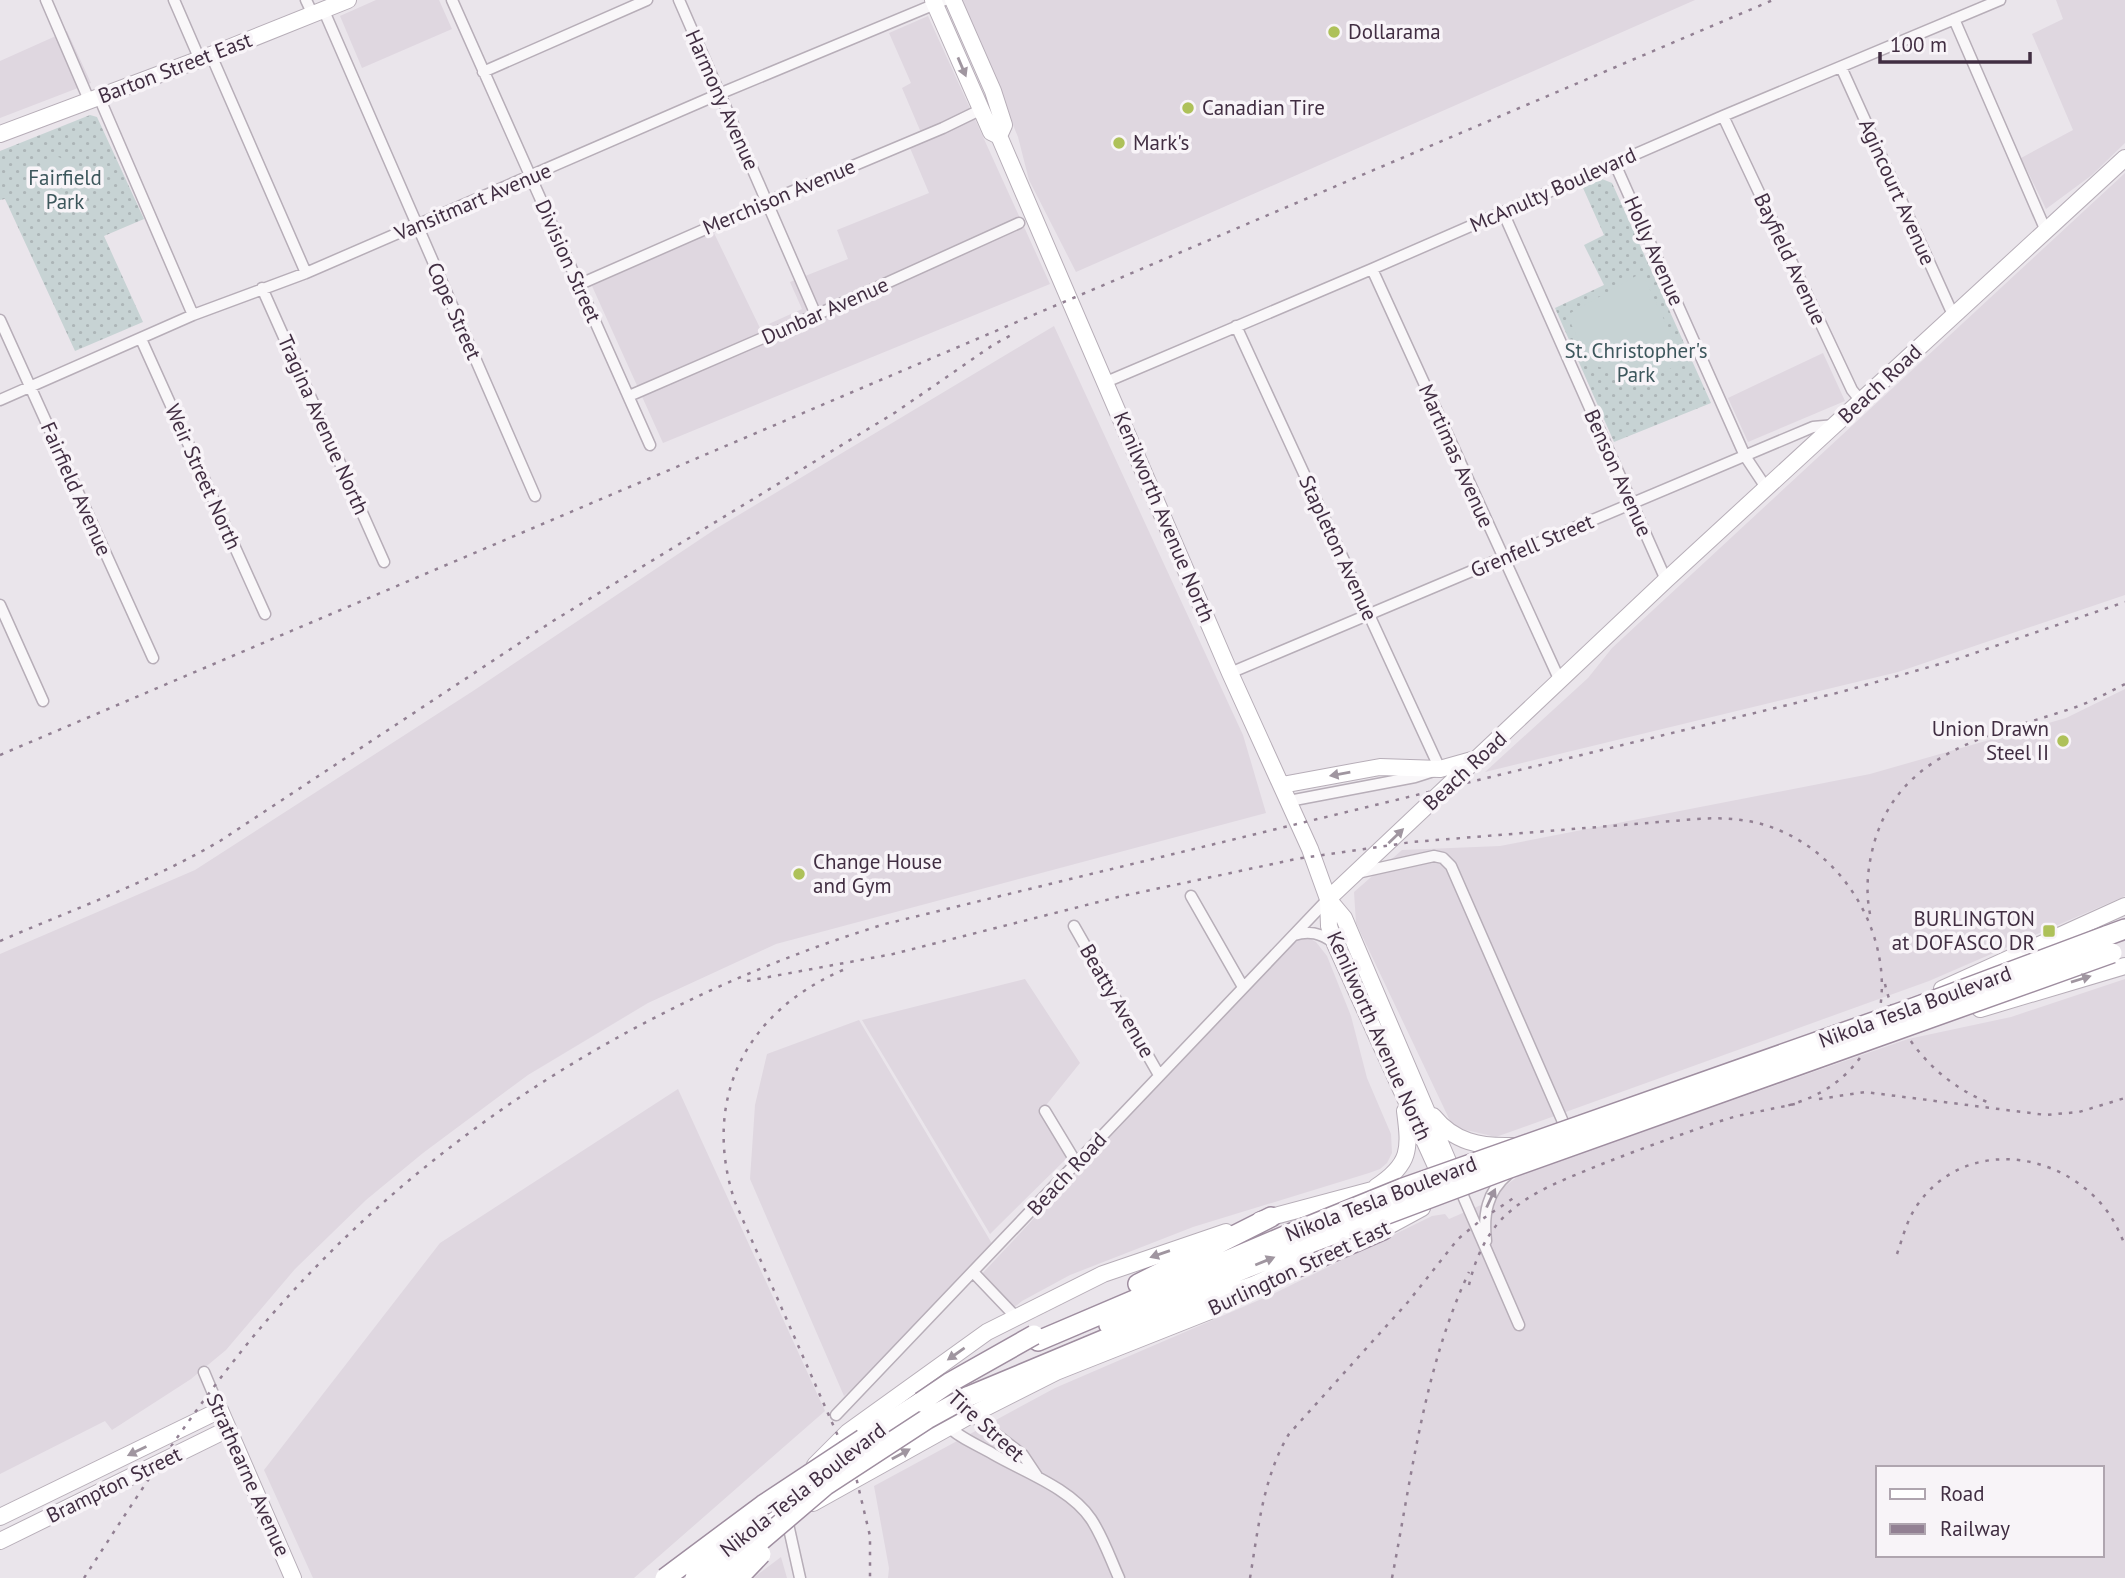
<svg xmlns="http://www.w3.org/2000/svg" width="2125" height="1578" font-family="'PT Sans',sans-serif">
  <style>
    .built { fill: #dfd7e0; fill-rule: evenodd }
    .grass { fill: url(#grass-dots) }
    .pitch { fill: #c7d3d4 }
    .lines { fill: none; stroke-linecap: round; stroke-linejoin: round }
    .street-casing { stroke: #b7aeb8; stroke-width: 13 }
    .secondary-casing { stroke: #b7aeb8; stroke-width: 18 }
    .highway-casing { stroke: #9f8ea0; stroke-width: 22 }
    .street { stroke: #f9f7f9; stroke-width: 10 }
    .secondary { stroke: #fff; stroke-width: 16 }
    .highway { stroke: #fff; stroke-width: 19 }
    .rail { stroke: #928093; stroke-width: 2.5; stroke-dasharray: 3.5 7; stroke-linecap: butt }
    .highway-bridge-casing { stroke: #9f8ea0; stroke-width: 22; stroke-linecap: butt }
    .highway-bridge { stroke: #fff; stroke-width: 19 }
    .oneway { fill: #a096a0 }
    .oneway2 { fill: #9d929e }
    .poi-dot { fill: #aec159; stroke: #f8f4f8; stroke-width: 2.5 }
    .labels { text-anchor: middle; stroke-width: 7; stroke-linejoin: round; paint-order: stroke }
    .poi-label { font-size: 21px; fill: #412e42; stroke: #f8f4f8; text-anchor: start }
    .street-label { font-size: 21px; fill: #412e42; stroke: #f8f4f8 }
    .park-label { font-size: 21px; fill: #3d575c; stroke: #f8f4f8 }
  </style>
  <defs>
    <pattern id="grass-dots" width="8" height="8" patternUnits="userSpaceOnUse" patternTransform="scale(1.75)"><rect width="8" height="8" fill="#c7d3d4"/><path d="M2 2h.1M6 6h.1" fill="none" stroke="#acb5b7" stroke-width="1.8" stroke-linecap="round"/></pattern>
  </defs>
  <rect width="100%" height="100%" fill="#eae5eb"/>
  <path class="built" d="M376 0H439L452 29 362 68 340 16Z
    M961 0H1695L1076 272 1029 180 1018 137Z
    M2056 0H2125V143L2092 175 2046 209 2021 158 2073 130 2032 34 2063 19Z
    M928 16 1050 284 663 443 592 286 713 231 760 328 802 309 790 282 848 259 837 230 929 193 910 148 925 142 902 88 911 83 889 33Z
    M67 31 91 83 0 118V61Z
    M2125 173V595L1898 672 1485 772 1588 678 1612 648Z
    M1054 326 1243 735 1266 813 776 944 648 1003 528 1075 423 1153 366 1200 295 1269 226 1350 191 1379 112 1430 105 1421 0 1474V954L195 870 473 691 717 528Z
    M1823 353 1845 401 1748 442 1728 398Z
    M2125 689V896L1929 981 1496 1137 1453 1127 1356 923 1354 892 1402 850 1500 846 1870 774 2066 718Z
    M1306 936 1316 942 1327 956 1351 1016 1367 1078 1391 1134 1392 1153 1387 1163 1380 1169 1369 1173 1193 1227 1070 1275 1022 1301 1006 1314 1000 1293 988 1281 979 1277 1222 1018 1298 939Z
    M1025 979 1080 1063 1047 1104 1072 1153 990 1234 862 1020Z
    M2125 979V1578H888L889 1568 874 1486 1055 1388 1273 1294 1432 1216 1445 1214 1449 1219 1497 1198 1504 1187 1521 1174 1908 1039 2011 1017ZM1878 1468H2102V1555H1878Z
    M859 1020 997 1252 972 1280 844 1396 750 1179 755 1105 767 1054Z
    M678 1089 825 1411 634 1578H313L264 1470 440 1243Z
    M781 1557 787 1578H753Z"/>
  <path class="grass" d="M90 115 97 117 144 219 104 236 143 322 75 351 5 199 0 200V151Z
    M1602 179 1612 183 1711 403 1614 442 1555 308 1604 285 1584 245 1604 235 1583 188Z"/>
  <path class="pitch" d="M54 155 93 173 83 195 43 177Z
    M1636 276 1645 279 1684 362 1651 378 1590 365 1567 315Z"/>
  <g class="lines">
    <g class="street-casing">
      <path id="street" d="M46 0 89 100
        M174 0 200 60
        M306 0 313 15
        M452 0 650 445
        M679 0 816 315
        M324 11 535 496
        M1954 19 2046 231
        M211 55 306 273
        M1841 67 1954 317
        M483 72 647 0
        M99 97 193 315
        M1723 116 1852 390 1861 401
        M1615 164 1745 456 1767 489
        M1503 212 1666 580
        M1372 269 1560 681
        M578 285 767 202 943 128 980 110
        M262 288 384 562
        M0 320 153 658
        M1236 326 1440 769 1415 777 1289 801
        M141 339 265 614
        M1106 382 1372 269 1723 116 2000 0
        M629 396 816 315 1019 223
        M0 400 193 315 306 273 719 94 945 0
        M0 605 43 701
        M1230 673 1813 427 1835 425
        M1357 873 1434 856 1443 858 1451 866 1567 1131
        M1191 896 1243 987
        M1074 926 1159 1075
        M1294 935C1309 930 1321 933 1334 943
        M1045 1111 1077 1164
        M1460 1189 1519 1325
        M1486 1241C1483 1214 1487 1192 1508 1174
        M973 1272 1015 1316
        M204 1372 220 1410
        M967 1412 1023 1455 1037 1476
        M836 1415 1328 899
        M947 1425C959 1438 978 1445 993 1454 1024 1472 1070 1488 1091 1519 1103 1537 1110 1558 1119 1578
        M786 1515 800 1578"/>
    </g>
    <g class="secondary-casing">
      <path id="secondary" d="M933 0 991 132 999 136 1230 673 1310 849 1328 899 1329 926 1335 944 1439 1173 1447 1184
        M953 0 993 91 1004 125 999 136
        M0 134 211 55 348 0
        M1282 785 1380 767 1440 769 1472 760
        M1328 899 1666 580 2125 158
        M1328 899 1344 918 1456 1180
        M1942 989 2125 906
        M1980 1009 2125 966
        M1433 1116C1454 1142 1480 1147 1512 1146
        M1376 1187C1411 1164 1410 1149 1405 1111
        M1260 1220 1391 1185
        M1374 1234 1422 1208
        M815 1465 848 1432 987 1332 1103 1274 1226 1232
        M813 1503 971 1415 1056 1372 1215 1309
        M0 1517 220 1410 293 1578
        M0 1541 228 1429
        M743 1542 785 1497"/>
    </g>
    <g class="highway-casing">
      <path id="highway" d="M2106 936 2125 929
        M1138 1284 1271 1217
        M1109 1325 1159 1303 1294 1249
        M1038 1341 1287 1235
        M967 1397 1113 1336 1254 1286 1383 1230
        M863 1439 921 1402"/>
    </g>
    <use href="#street" class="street"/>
    <use href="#secondary" class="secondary"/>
    <use href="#highway" class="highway"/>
    <path class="rail" d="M0 755 1773 0
      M1870 914C1865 889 1868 864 1875 840 1903 748 1998 734 2076 707 2093 701 2109 692 2125 684
      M0 941C74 909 150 882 220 841L553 621 896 412 993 345 1013 334
      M843 970C745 1012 701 1100 735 1202L856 1477 870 1536V1578
      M747 981 893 954 1118 897 1296 859 1412 842 1697 819C1726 817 1754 819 1781 831 1898 882 1930 1068 1786 1106
      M1885 984C1897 1037 1939 1084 1990 1103
      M1819 1099 1865 1092 2046 1115 2079 1112 2125 1098
      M1897 1254C1903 1237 1907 1219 1918 1204 1964 1139 2056 1149 2104 1207 2113 1218 2119 1231 2125 1245
      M1469 1285C1475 1259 1487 1232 1507 1214 1532 1191 1566 1179 1597 1166 1635 1151 1674 1137 1714 1123L1737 1116 1795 1104
      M84 1578C137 1496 190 1414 252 1338 416 1140 641 999 885 924L1841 692 1954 660 2125 602
      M1250 1578C1258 1530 1263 1477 1289 1434L1408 1302 1458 1239 1481 1220 1515 1197
      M1392 1578C1412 1475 1424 1368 1469 1272"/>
    <g class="highway-bridge-casing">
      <path id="highway-bridge" d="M1287 1235 1403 1188 1916 1007 2106 936
        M1294 1249 1504 1170 2112 953
        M921 1402 949 1383 1034 1335
        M665 1578 763 1505 863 1439
        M695 1578 749 1529
        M717 1578 826 1485 927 1419 967 1397
        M738 1578 761 1554"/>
    </g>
    <use href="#highway-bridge" class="highway-bridge"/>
  </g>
  <defs><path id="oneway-solid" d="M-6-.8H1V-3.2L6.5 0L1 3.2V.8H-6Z" transform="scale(1.75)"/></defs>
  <g class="oneway">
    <use href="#oneway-solid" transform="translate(962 67) rotate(67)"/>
    <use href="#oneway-solid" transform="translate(1340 774) rotate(170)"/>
    <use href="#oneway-solid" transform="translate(1396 836) rotate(-44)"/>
    <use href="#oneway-solid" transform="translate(2081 979) rotate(-17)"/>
    <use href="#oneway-solid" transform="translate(1160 1254) rotate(161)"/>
    <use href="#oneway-solid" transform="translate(1265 1261) rotate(-22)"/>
    <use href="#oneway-solid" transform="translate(956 1354) rotate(145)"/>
    <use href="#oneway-solid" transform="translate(137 1451) rotate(154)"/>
    <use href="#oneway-solid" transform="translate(901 1454) rotate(-29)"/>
  </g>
  <use class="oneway2" href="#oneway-solid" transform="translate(1491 1198) rotate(-65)"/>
  <g class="poi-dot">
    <circle cx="1334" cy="32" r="7"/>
    <circle cx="1188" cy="108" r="7"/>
    <circle cx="1119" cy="143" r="7"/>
    <circle cx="2063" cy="741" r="7"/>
    <circle cx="799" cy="874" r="7"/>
    <rect x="2042" y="924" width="14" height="14" rx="3.5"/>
  </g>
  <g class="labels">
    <g class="poi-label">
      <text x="1348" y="39">Dollarama</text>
      <text x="1202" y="115">Canadian Tire</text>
      <text x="1133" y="150">Mark's</text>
      <text x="2049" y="736" text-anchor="end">Union Drawn<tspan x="2049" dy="24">Steel II</tspan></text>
      <text x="813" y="869">Change House<tspan x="813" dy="24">and Gym</tspan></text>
      <text x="2035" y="926" text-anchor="end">BURLINGTON<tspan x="2035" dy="24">at DOFASCO DR</tspan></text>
    </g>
    <g class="street-label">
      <text transform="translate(175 68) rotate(-21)" y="7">Barton Street East</text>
      <text transform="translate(722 100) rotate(66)" y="7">Harmony Avenue</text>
      <text transform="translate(1553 190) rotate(-24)" y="7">McAnulty Boulevard</text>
      <text transform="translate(1897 192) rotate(66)" y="7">Agincourt Avenue</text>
      <text transform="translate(779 197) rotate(-23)" y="7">Merchison Avenue</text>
      <text transform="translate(473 202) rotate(-23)" y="7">Vansitmart Avenue</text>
      <text transform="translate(1654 251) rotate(66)" y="7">Holly Avenue</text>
      <text transform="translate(1790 259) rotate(65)" y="7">Bayfield Avenue</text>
      <text transform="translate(568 261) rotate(66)" y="7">Division Street</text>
      <text transform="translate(454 311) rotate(66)" y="7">Cope Street</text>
      <text transform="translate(825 311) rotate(-24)" y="7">Dunbar Avenue</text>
      <text transform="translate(1880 384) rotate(-43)" y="7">Beach Road</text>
      <text transform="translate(323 425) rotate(66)" y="7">Tragina Avenue North</text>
      <text transform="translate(1456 456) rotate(66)" y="7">Martimas Avenue</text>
      <text transform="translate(1618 473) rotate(66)" y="7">Benson Avenue</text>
      <text transform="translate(203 477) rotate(66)" y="7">Weir Street North</text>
      <text transform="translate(76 489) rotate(66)" y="7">Fairfield Avenue</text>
      <text transform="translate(1164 517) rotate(67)" y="7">Kenilworth Avenue North</text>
      <text transform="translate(1532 546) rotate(-23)" y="7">Grenfell Street</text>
      <text transform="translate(1338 548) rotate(65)" y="7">Stapleton Avenue</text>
      <text transform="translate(1465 771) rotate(-43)" y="7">Beach Road</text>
      <text transform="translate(1117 1001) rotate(60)" y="7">Beatty Avenue</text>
      <text transform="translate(1915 1007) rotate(-20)" y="7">Nikola Tesla Boulevard</text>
      <text transform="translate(1379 1036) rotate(66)" y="7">Kenilworth Avenue North</text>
      <text transform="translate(1067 1174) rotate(-47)" y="7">Beach Road</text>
      <text transform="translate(1381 1199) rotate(-21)" y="7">Nikola Tesla Boulevard</text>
      <text transform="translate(1299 1268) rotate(-25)" y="7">Burlington Street East</text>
      <text transform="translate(986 1426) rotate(42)" y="7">Tire Street</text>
      <text transform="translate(248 1475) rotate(66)" y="7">Strathearne Avenue</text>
      <text transform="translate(114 1485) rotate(-26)" y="7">Brampton Street</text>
      <text transform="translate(803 1490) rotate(-38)" y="7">Nikola Tesla Boulevard</text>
    </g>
    <g class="park-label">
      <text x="65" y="185">Fairfield<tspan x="65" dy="24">Park</tspan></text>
      <text x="1636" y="358">St. Christopher's<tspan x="1636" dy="24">Park</tspan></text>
    </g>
  </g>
  <rect x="1876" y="1466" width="228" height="91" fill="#f8f4f8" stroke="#afa5af" stroke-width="2"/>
  <rect x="1890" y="1489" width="35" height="10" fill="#ffffff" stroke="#afa5af" stroke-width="2"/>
  <text x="1940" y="1501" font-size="21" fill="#412e42">Road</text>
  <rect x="1890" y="1524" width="35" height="10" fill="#928093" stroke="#afa5af" stroke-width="2"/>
  <text x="1940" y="1536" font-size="21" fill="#412e42">Railway</text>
  <path d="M1880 52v10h150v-10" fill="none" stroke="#412e42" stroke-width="3.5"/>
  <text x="1890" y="52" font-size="21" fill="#412e42" stroke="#f8f4f8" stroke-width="5" paint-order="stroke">100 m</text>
</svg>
